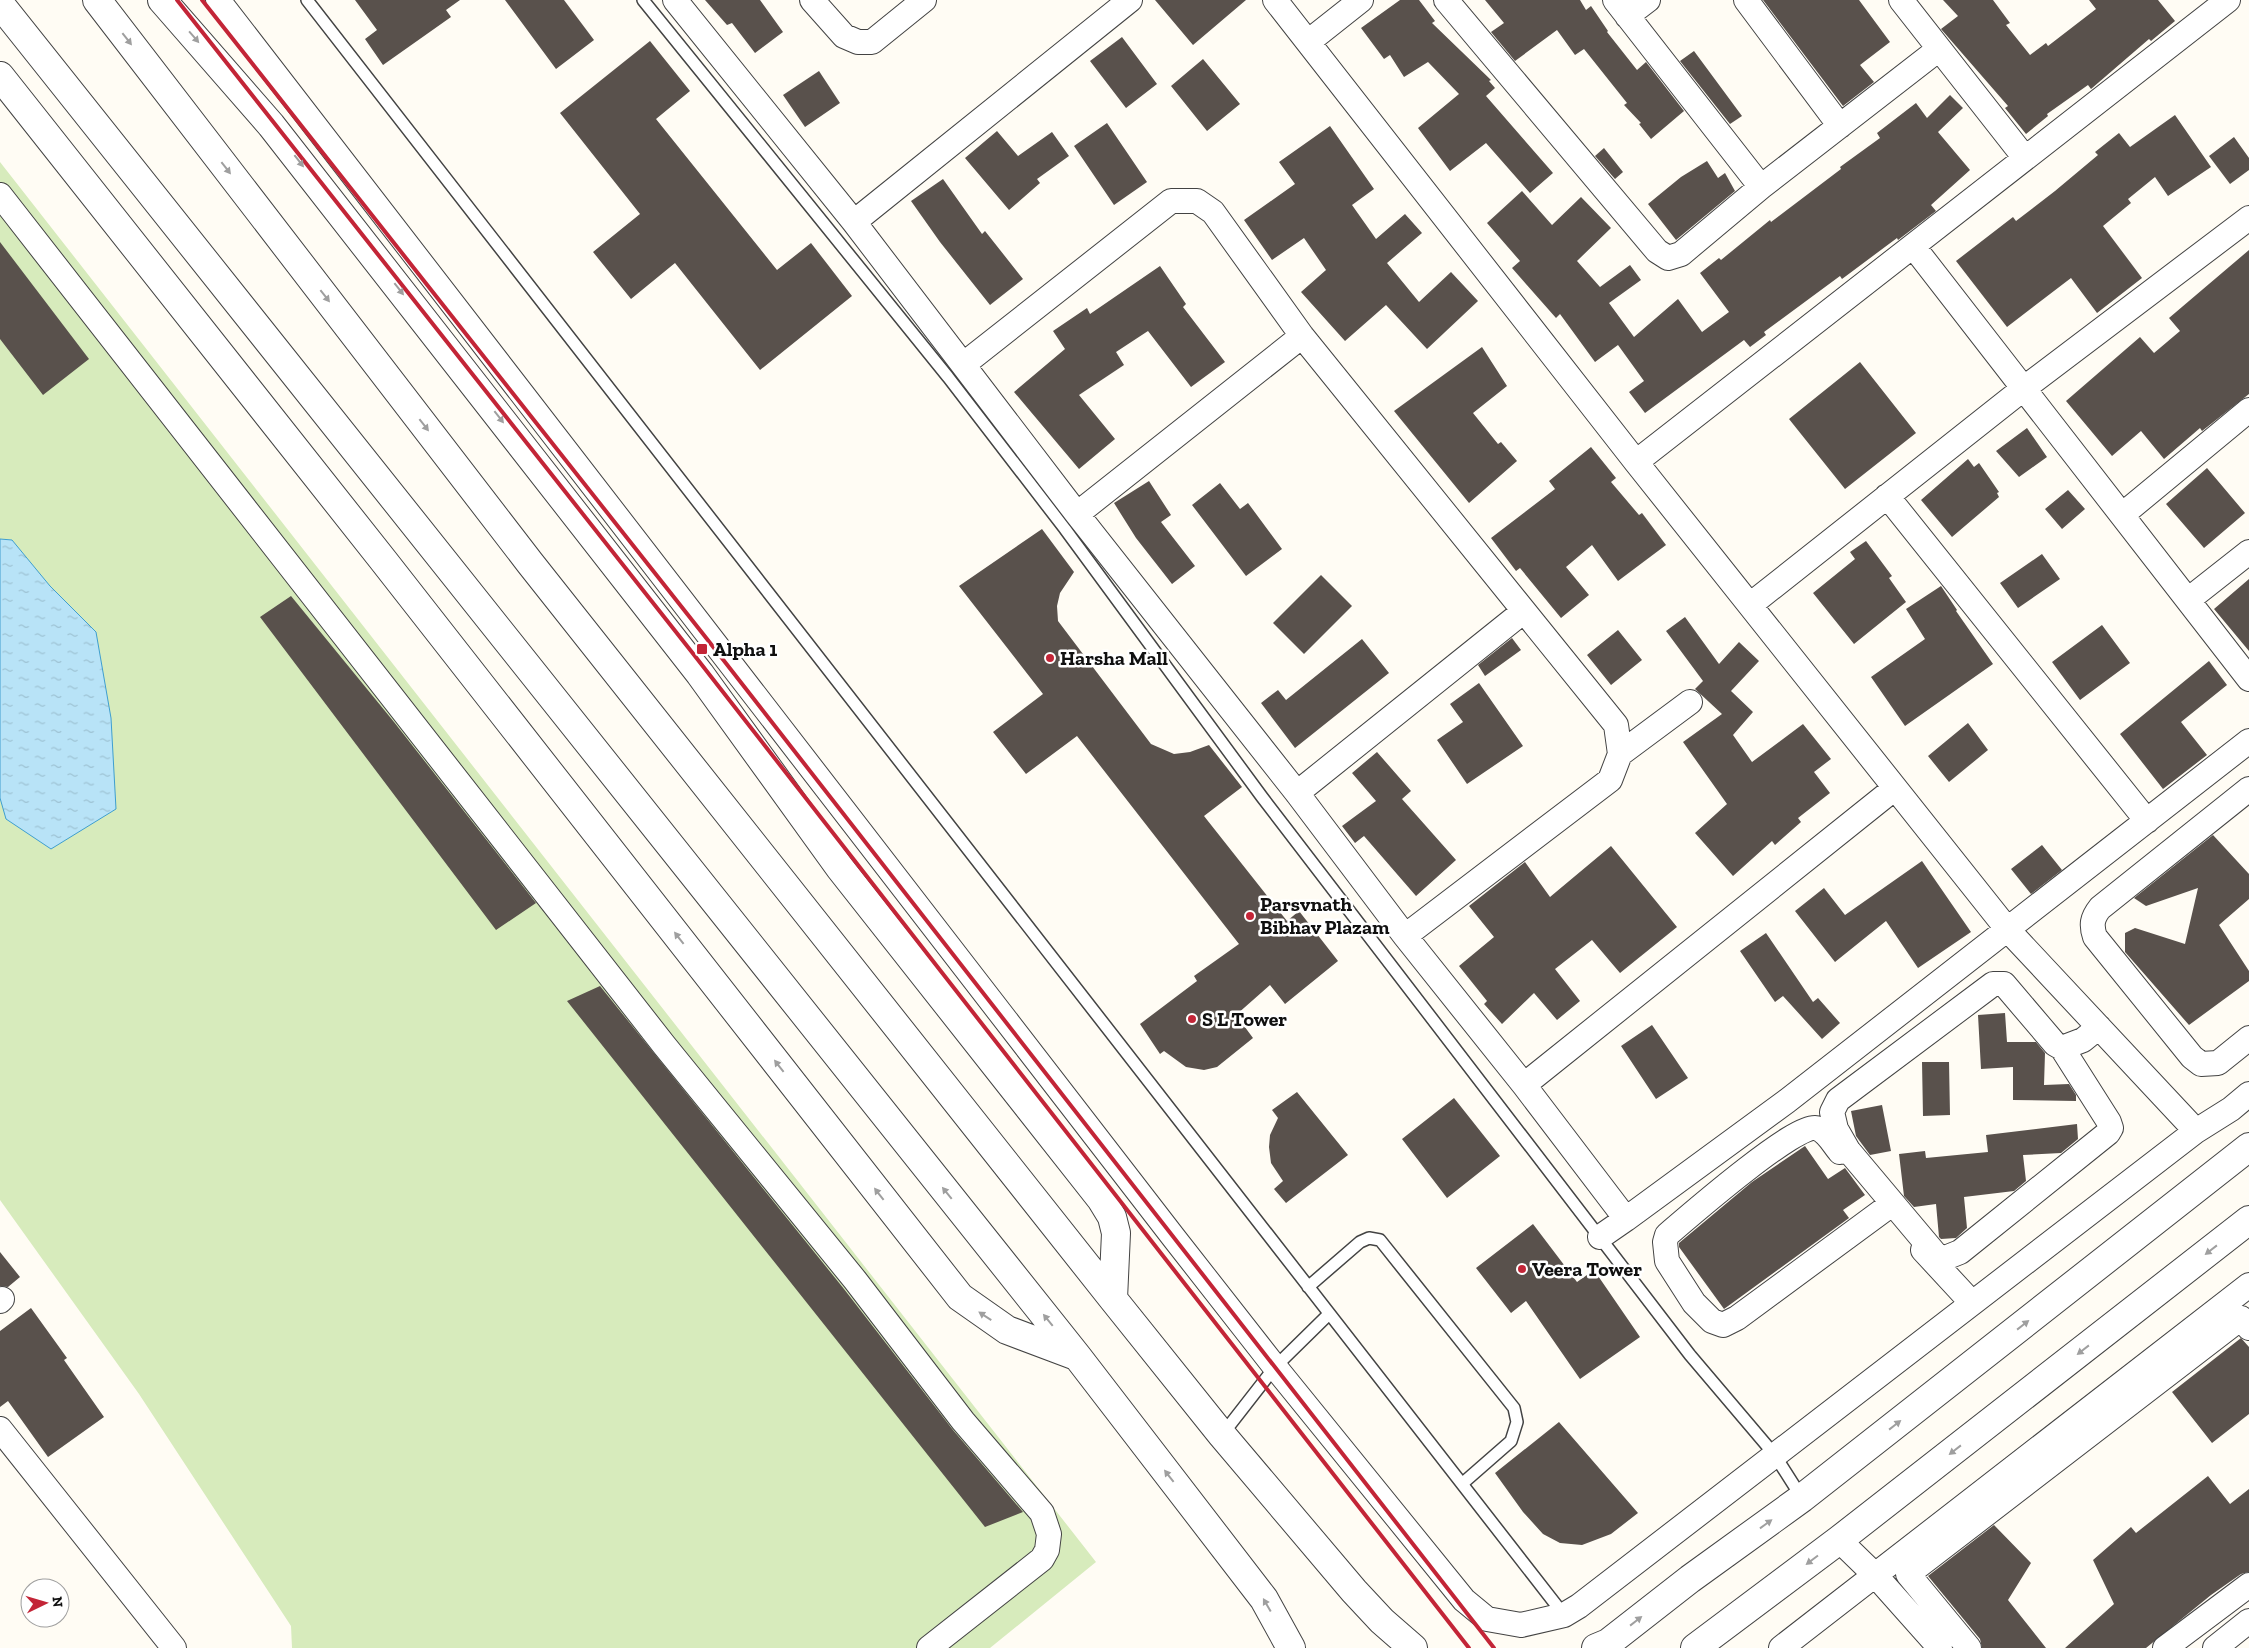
<svg xmlns="http://www.w3.org/2000/svg" width="2249" height="1648" font-family="'Zilla Slab',serif">
  <style>
    .grass { fill: #d7ebbc }
    .water { fill: url(#water-ripples); stroke: #3e9ecf }
    .building { fill: #59514c }
    .lines { fill: none; stroke-linecap: round; stroke-linejoin: round }
    .service-casing { stroke: #434343; stroke-width: 14 }
    .minor-casing { stroke: #434343; stroke-width: 26 }
    .tertiary-casing { stroke: #434343; stroke-width: 30 }
    .service { stroke: #fff; stroke-width: 11 }
    .minor { stroke: #fff; stroke-width: 24 }
    .tertiary { stroke: #fff; stroke-width: 28 }
    .rail { stroke: #c32537; stroke-width: 4 }
    .oneway { fill: #9f9f9f }
    .poi-dot { fill: #c32537; stroke: #fff; stroke-width: 2 }
    .labels { text-anchor: middle; stroke-width: 5; stroke-linejoin: round; paint-order: stroke }
    .poi-label { font-size: 20px; font-weight: bold; fill: #101010; stroke: #fff; text-anchor: start }
  </style>
  <defs>
    <pattern id="water-ripples" width="26" height="14" patternUnits="userSpaceOnUse" patternTransform="scale(1.25)"><rect width="26" height="14" fill="#b8e3f7"/><path d="M2 4q2-2 4 0t4 0M15 11q2-2 4 0t4 0" fill="none" stroke="#9dc2d3"/></pattern>
  </defs>
  <rect width="100%" height="100%" fill="#fffcf4"/>
  <path class="grass" d="M0 162 1096 1562 990 1648H292L291 1626 139 1394 0 1200Z"/>
  <path class="water" d="M0 539 12 540 50 586 96 632 111 718 116 809 51 849 6 819 0 798Z"/>
  <path class="building" d="M355 0H460L446 10 451 17 383 65 365 39 377 30Z
    M505 0H564L594 40 556 69Z
    M705 0H760L783 32 755 53 732 23 727 25Z
    M1155 0H1246L1193 45Z
    M1400 0H1419L1435 21 1432 23 1491 80 1489 81 1495 88 1486 96 1553 173 1530 193 1486 143 1450 171 1418 128 1459 94 1428 62 1404 77 1390 55 1384 59 1361 28Z
    M1485 0H1580L1586 10 1591 6 1608 31 1607 32 1637 70 1646 62 1684 111 1651 139 1639 124 1641 123 1624 105 1627 103 1584 49 1575 55 1557 30 1515 61 1491 32 1504 23Z
    M1763 0H1859L1890 42 1860 65 1874 82 1843 106Z
    M1943 0H1993L2010 23 2006 25 2030 55 2046 43 2048 46 2096 9 2089 0H2158L2175 21 2151 41 2149 39 2091 89 2088 85 2047 114 2048 116 2026 134 2005 108 2008 106 1941 29 1958 16Z
    M1122 37 1157 84 1126 108 1090 61Z
    M650 41 690 91 656 119 777 270 811 243 852 296 760 370 675 263 631 299 593 252 640 214 560 113Z
    M1694 51 1742 116 1730 124 1680 61Z
    M1203 59 1240 104 1207 131 1171 86Z
    M819 71 840 103 805 127 783 95Z
    M1950 95 1963 108 1938 132 1970 170 1931 205 1936 211 1898 240 1897 238 1842 279 1840 276 1764 332 1766 335 1750 347 1744 340 1645 413 1629 392 1644 381 1618 345 1595 362 1560 314 1556 318 1512 268 1520 261 1487 223 1522 191 1552 225 1581 197 1611 228 1577 261 1600 287 1630 265 1641 280 1609 303 1634 337 1678 299 1702 332 1729 312 1700 273 1719 258 1721 260 1770 220 1771 222 1841 169 1840 167 1880 138 1877 133 1916 103 1927 118Z
    M2175 115 2211 167 2168 196 2155 177 2128 199 2131 203 2103 226 2142 278 2097 313 2071 278 2007 327 1956 261 2013 217 2016 221 2055 191 2098 155 2095 152 2119 133 2130 147Z
    M1107 123 1147 182 1114 205 1074 146Z
    M1330 126 1374 189 1352 205 1376 239 1405 214 1422 233 1387 263 1419 302 1451 272 1478 301 1427 349 1386 305 1345 341 1301 292 1326 270 1304 238 1272 260 1244 220 1295 184 1279 162Z
    M997 131 1018 156 1052 132 1069 156 1037 179 1040 183 1009 210 965 158Z
    M2234 137 2249 158V170L2230 184 2209 156Z
    M1604 148 1623 172 1615 179 1595 156Z
    M1707 161 1718 178 1725 173 1735 191 1676 240 1648 204 1681 177Z
    M943 179 982 234 985 231 1023 279 990 305 940 242 911 201Z
    M0 242 89 359 43 395 0 339Z
    M2249 250V394L2202 431 2200 428 2164 459 2141 431 2112 456 2066 401 2140 337 2154 353 2180 331 2169 318Z
    M1160 266 1186 304 1183 307 1225 362 1191 387 1148 331 1116 352 1124 365 1079 395 1115 439 1079 469 1014 392 1065 349 1053 331 1087 308 1090 314Z
    M1482 347 1507 386 1473 413 1498 444 1501 442 1517 461 1469 503 1394 411Z
    M1860 362 1916 433 1845 489 1789 419Z
    M2027 428 2047 457 2019 477 1996 451Z
    M1591 447 1616 478 1611 482 1639 515 1642 513 1666 545 1618 581 1592 545 1566 567 1589 595 1561 618 1520 568 1516 571 1491 538 1555 489 1549 481Z
    M1968 459 1974 467 1979 463 1999 492 1997 493 1999 497 1952 537 1921 500Z
    M2207 468 2245 513 2204 548 2166 504Z
    M1149 481 1171 515 1161 522 1195 566 1172 584 1136 538 1114 503Z
    M1220 483 1240 509 1248 503 1282 549 1246 576 1192 505Z
    M2068 490 2085 509 2062 529 2045 509Z
    M1042 529 1074 572 1060 593 1057 606 1058 621 1151 744 1174 754 1190 752 1209 745 1242 787 1204 816 1287 921 1299 911 1338 961 1285 1004 1270 985 1236 1015 1253 1038 1217 1067 1204 1070 1186 1067 1164 1051 1160 1054 1140 1024 1197 981 1194 976 1239 944 1077 736 1026 774 993 732 1043 694 959 586Z
    M1866 541 1892 576 1889 578 1906 602 1854 644 1813 593 1855 559 1850 552Z
    M2042 554 2060 579 2018 608 2000 583Z
    M1321 575 1352 606 1304 654 1273 623Z
    M2249 579V651L2214 609Z
    M1941 586 1957 610 1956 611 1993 664 1905 726 1871 677 1925 639 1906 609Z
    M291 596 394 722 536 903 496 930 260 617Z
    M1685 617 1719 664 1739 642 1759 661 1731 691 1753 712 1733 735 1752 762 1803 724 1831 759 1814 772 1830 793 1798 818 1801 822 1775 845 1772 841 1733 876 1695 833 1727 804 1683 742 1722 714 1695 689 1703 681 1666 631Z
    M2102 625 2130 663 2080 700 2052 662Z
    M1618 630 1642 660 1611 685 1587 655Z
    M1512 638 1521 650 1485 676 1478 665Z
    M1362 639 1389 673 1295 748 1261 703 1278 690 1286 700Z
    M2209 661 2227 685 2181 722 2207 755 2163 789 2120 734Z
    M1479 683 1523 746 1467 784 1437 740 1463 722 1450 704Z
    M1968 723 1988 750 1949 782 1928 756Z
    M1377 752 1411 791 1402 799 1456 860 1416 896 1364 836 1355 843 1342 826 1376 801 1352 773Z
    M2213 835 2249 874V899L2219 925 2249 971V981L2189 1025 2125 952V933L2135 928 2185 944 2198 888 2146 906 2134 898Z
    M2042 845 2062 870 2031 894 2011 869Z
    M1611 846 1677 927 1620 973 1592 940 1555 969 1580 1001 1557 1020 1534 993 1502 1024 1484 1004 1487 1001 1459 966 1494 937 1469 906 1525 862 1550 897Z
    M1922 861 1971 932 1918 968 1886 921 1835 962 1795 911 1824 888 1845 915Z
    M1766 933 1813 1002 1818 998 1840 1023 1822 1039 1783 996 1775 1002 1740 951Z
    M600 986 844 1289 953 1430 1023 1512 985 1527 567 1001Z
    M2005 1013 2007 1042H2036L2045 1053 2044 1085 2069 1084 2076 1095V1101L2013 1100V1067L1981 1069 1978 1015Z
    M1652 1025 1688 1078 1656 1099 1621 1046Z
    M1922 1062H1949L1950 1115 1923 1116Z
    M1297 1092 1348 1155 1286 1203 1274 1189 1283 1181 1271 1163 1269 1147 1270 1135 1278 1118 1272 1110Z
    M1454 1098 1500 1156 1447 1198 1402 1139Z
    M1882 1105 1891 1151 1870 1155 1856 1136 1851 1111Z
    M2077 1124 2078 1139 2061 1153 2023 1155 2026 1181 2014 1191 1964 1197 1967 1228 1956 1238 1941 1239 1939 1237 1936 1204 1914 1207 1904 1196 1899 1154 1925 1151 1926 1158 1988 1152 1986 1135Z
    M1805 1146 1828 1179 1845 1168 1865 1195 1843 1210 1849 1218 1724 1309 1679 1247V1243L1752 1182Z
    M1533 1224 1577 1282 1594 1270 1640 1337 1580 1379 1526 1301 1511 1313 1476 1268Z
    M0 1252 20 1277 8 1287 0 1286Z
    M31 1308 67 1358 64 1360 104 1417 48 1457 8 1401 0 1407V1331Z
    M2241 1338 2249 1347V1414L2212 1443 2172 1392Z
    M1559 1422 1638 1513 1611 1534 1582 1545 1560 1543 1543 1534 1523 1512 1495 1473Z
    M2208 1476 2230 1504 2249 1489V1572L2241 1574 2211 1595 2146 1648H2065L2114 1604 2093 1560 2131 1527 2136 1533Z
    M1994 1525 2031 1563 2008 1600 2046 1648H1982L1980 1639 1928 1576Z"/>
  <g class="lines">
    <g class="service-casing">
      <path id="service" d="M307 0 1564 1615
        M643 0 948 377 1065 529 1262 797 1690 1355 1774 1454 1802 1498
        M1308 1287 1360 1242 1369 1238 1380 1240 1514 1408 1517 1422 1511 1441 1463 1483
        M1222 1435 1275 1367 1329 1314"/>
    </g>
    <g class="minor-casing">
      <path id="minor" d="M218 0 1174 1238 1275 1367 1464 1600 1487 1619 1521 1625 1564 1615 1579 1606 2196 1131 2231 1109 2249 1094
        M675 0 854 222 1077 514 1297 793 1405 936 1524 1085 1626 1219 1600 1237
        M812 0 844 36 858 42H872L924 0
        M1275 0 1636 462 2008 930 2196 1131
        M1446 0 1657 251 1668 258 1681 254 1761 187 1939 49
        M1615 0 1761 187
        M1746 0 1840 126
        M1901 0 2025 158
        M1627 16 1648 0
        M1308 42 1361 0
        M0 195 664 1045 855 1280 963 1421 1042 1513 1049 1534 1047 1550 1042 1559 929 1648
        M854 222 1130 0
        M1913 246 2249 679
        M964 364 1171 201H1197L1213 212 1302 336 1616 725 1620 754 1610 780 1405 936
        M1636 462 2228 0
        M1887 496 2147 821
        M1077 514 1302 336
        M2122 515 2249 410
        M2188 600 2249 552
        M1750 605 2023 389 2249 218
        M1620 754 1690 702
        M2249 789 2100 908C2092 918 2091 925 2095 937L2192 1057 2201 1064 2218 1063 2249 1038
        M1297 793 1524 611
        M2062 1048 2109 1122 2111 1128 2108 1133 1960 1252 1945 1258 1937 1256 1848 1150 1836 1129 1832 1112 1838 1100 1993 984H2004L2055 1044 2062 1048 2083 1040 2099 1027
        M1524 1085 1895 788
        M1840 1152C1833 1144 1827 1131 1816 1128 1796 1123 1688 1217 1667 1235L1665 1242 1667 1261 1694 1303 1712 1321 1723 1325 1737 1318 1885 1209
        M1626 1219 1787 1101 2249 741
        M1923 1250 1972 1303
        M0 1301 2 1299
        M0 1429 174 1648
        M1839 1540 1876 1576 1940 1648
        M1781 1648 2249 1285
        M1969 1648 1908 1574 2241 1318 2249 1328
        M2165 1648 2249 1585
        M2215 1648 2249 1621"/>
    </g>
    <g class="tertiary-casing">
      <path id="tertiary" d="M97 0 530 563 1113 1299 1222 1435 1354 1591 1382 1621 1413 1648
        M162 0 271 125 700 674 840 868 1101 1199 1112 1217 1116 1233 1113 1299
        M0 4 1077 1356 1264 1599 1291 1648
        M0 76 383 560 960 1297 1007 1330 1076 1356
        M1596 1648 1608 1643 1690 1579 1802 1498 2249 1147
        M1695 1648 1839 1540 2249 1220"/>
    </g>
    <use href="#service" class="service"/>
    <use href="#minor" class="minor"/>
    <use href="#tertiary" class="tertiary"/>
    <path class="rail" d="M177 0 691 651 1469 1648
      M202 0 707 639 1494 1648"/>
  </g>
  <defs><path id="oneway-solid" d="M-6-.8H1V-3.2L6.5 0L1 3.2V.8H-6Z" transform="scale(1.25)"/></defs>
  <g class="oneway">
    <use href="#oneway-solid" transform="translate(194 37) rotate(49)"/>
    <use href="#oneway-solid" transform="translate(127 39) rotate(52)"/>
    <use href="#oneway-solid" transform="translate(299 161) rotate(52)"/>
    <use href="#oneway-solid" transform="translate(226 168) rotate(52)"/>
    <use href="#oneway-solid" transform="translate(399 289) rotate(52)"/>
    <use href="#oneway-solid" transform="translate(325 296) rotate(52)"/>
    <use href="#oneway-solid" transform="translate(499 417) rotate(52)"/>
    <use href="#oneway-solid" transform="translate(424 425) rotate(52)"/>
    <use href="#oneway-solid" transform="translate(679 938) rotate(-128)"/>
    <use href="#oneway-solid" transform="translate(779 1066) rotate(-128)"/>
    <use href="#oneway-solid" transform="translate(947 1193) rotate(-129)"/>
    <use href="#oneway-solid" transform="translate(879 1194) rotate(-128)"/>
    <use href="#oneway-solid" transform="translate(2211 1250) rotate(142)"/>
    <use href="#oneway-solid" transform="translate(985 1316) rotate(-147)"/>
    <use href="#oneway-solid" transform="translate(1048 1320) rotate(-129)"/>
    <use href="#oneway-solid" transform="translate(2023 1325) rotate(-38)"/>
    <use href="#oneway-solid" transform="translate(2083 1350) rotate(142)"/>
    <use href="#oneway-solid" transform="translate(1895 1425) rotate(-38)"/>
    <use href="#oneway-solid" transform="translate(1955 1450) rotate(142)"/>
    <use href="#oneway-solid" transform="translate(1169 1476) rotate(-128)"/>
    <use href="#oneway-solid" transform="translate(1766 1524) rotate(-36)"/>
    <use href="#oneway-solid" transform="translate(1812 1560) rotate(143)"/>
    <use href="#oneway-solid" transform="translate(1267 1605) rotate(-120)"/>
    <use href="#oneway-solid" transform="translate(1636 1621) rotate(-38)"/>
  </g>
  <g class="poi-dot">
    <rect x="696" y="643" width="12" height="12" rx="2.5"/>
    <circle cx="1050" cy="658" r="5"/>
    <circle cx="1250" cy="916" r="5"/>
    <circle cx="1192" cy="1019" r="5"/>
    <circle cx="1522" cy="1269" r="5"/>
  </g>
  <g class="labels">
    <g class="poi-label">
      <text x="713" y="656">Alpha 1</text>
      <text x="1060" y="665">Harsha Mall</text>
      <text x="1260" y="911">Parsvnath<tspan x="1260" dy="23">Bibhav Plazam</tspan></text>
      <text x="1202" y="1026">S L Tower</text>
      <text x="1532" y="1276">Veera Tower</text>
    </g>
  </g>
  <g transform="translate(45 1603) rotate(85)"><circle r="24" fill="#ffffff" stroke="#9f9f9f"/>
  <path d="M0-4L9 19L0 12L-9 19Z" fill="#c32537"/>
  <text y="-8" font-size="14" font-weight="bold" text-anchor="middle" fill="#101010">N</text>
  </g>
</svg>
